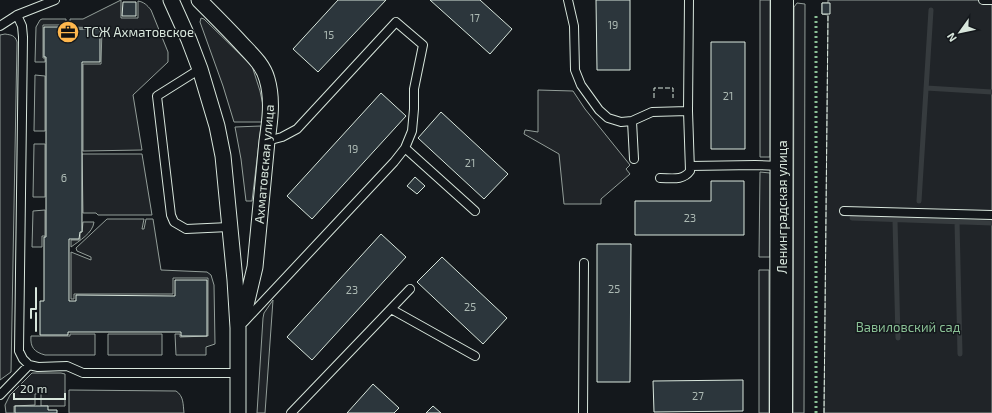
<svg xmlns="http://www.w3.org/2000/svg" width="992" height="413" font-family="'Exo 2',sans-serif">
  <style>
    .green { fill: #202428; stroke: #939e99 }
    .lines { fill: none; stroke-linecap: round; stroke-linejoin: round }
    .stream { stroke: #363b3e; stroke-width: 5 }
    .building { fill: #2c363c; stroke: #d8e6dc }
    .lane-casing { stroke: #d8e6dc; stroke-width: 10 }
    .street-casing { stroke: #d8e6dc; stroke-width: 17 }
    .secondary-casing { stroke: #d8e6dc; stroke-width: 24 }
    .lane { stroke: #14181c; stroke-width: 8 }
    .street { stroke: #14181c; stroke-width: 15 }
    .secondary { stroke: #14181c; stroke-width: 22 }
    .hedge { stroke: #8ac095; stroke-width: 3; stroke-dasharray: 2 3; stroke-linecap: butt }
    .fence { stroke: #d8e6dc; stroke-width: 1; stroke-dasharray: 5 2; stroke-linecap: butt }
    .wall { stroke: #d8e6dc; stroke-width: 2 }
    .labels { text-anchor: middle; stroke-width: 3; stroke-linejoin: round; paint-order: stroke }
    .number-label { font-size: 11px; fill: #adbab4 }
    .poi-label { font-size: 13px; fill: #d8e6dc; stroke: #14181c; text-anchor: start }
    .street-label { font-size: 13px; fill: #d8e6dc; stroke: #14181c }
    .park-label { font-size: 13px; fill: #8ac095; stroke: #14181c }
  </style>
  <rect width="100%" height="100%" fill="#14181c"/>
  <path class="green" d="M121 0V18H138V1C144 2 147 5 151 10L168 52V62L133 95 142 150 83 151V64H101L102 28 70 27V19H83Z
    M760 0H770V157H760Z
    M828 0H992V413H824L828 15 822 14V3H828Z
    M797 3 805 4 804 413H793L794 7Z
    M201 18 204 19 252 66 260 91 264 110 262 122H234L223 86 200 22Z
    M42 19H66V25H43V58H45V62H35L36 27 40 20Z
    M5 34C11 35 15 35 17 42L11 372 0 380V35Z
    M35 75 45 76V131H34Z
    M538 90 573 91 585 109 630 165 626 169 630 174 601 199V204H564L559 154 524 134 525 130 538 132Z
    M261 126 252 201H246L241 159 235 127Z
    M34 144H45V197H33Z
    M82 154H142L152 215H98L96 213H83Z
    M760 172 770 173V257H759Z
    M45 210V236H42V247H32L33 211Z
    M107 219H144L142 229H144L146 219H153L161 270 207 272 211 275 214 285 215 344 206 347V355H176L175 334H180V337L208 336V278H173V294H74V299H71V252L91 260V257L77 251 76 248Z
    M83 222H94C93 233 79 241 71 247V240H80V232H82Z
    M759 270H769V413H759Z
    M273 300 265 413H257L263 318 264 313Z
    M70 334H95V355H45C34 352 30 347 31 336H70Z
    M108 334H162V355H108Z
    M32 373H61L65 374V406H41V393L35 394V405L14 406V413H6L5 405 10 395Z
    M69 390 176 391C184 396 183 405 184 413H69Z"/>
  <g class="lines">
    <path class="stream" d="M926 88 992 92
      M919 201 931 10
      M852 218 992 223
      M895 220 898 338
      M957 221 960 354"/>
  </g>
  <path class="building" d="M338 0H386L318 72 293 49Z
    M430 0H480L512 29 490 54Z
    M596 0H630V70H597Z
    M123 2H136V16H122Z
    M822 3H830V14H822Z
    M44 27H66V29H100V62H82V232H80L79 239H69V301H76V295L175 296V280H207V336H181V332H68V335H40V301H44V237H46V57H44Z
    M711 42H745V149H711Z
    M381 93 406 116 312 219 287 196Z
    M441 112 508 174 484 199 418 138Z
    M415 177 425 186 417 194 407 186Z
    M711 181H744V235H635V201H711Z
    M381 234 406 257 312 360 287 337Z
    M597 244H631L630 382H597Z
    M442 257 507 318 483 344 417 282Z
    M743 380V411L654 412 653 381Z
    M373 384 399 408 394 413H347Z
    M15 406H48V410H57V413H15Z
    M433 406 441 413H426Z"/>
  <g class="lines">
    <g class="lane-casing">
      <path id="lane" d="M568 0 574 26 575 70 581 85 599 110 608 118 621 122 632 121 652 112 688 111
        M983 0H992
        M17 15 22 26 23 37 19 351 23 359 29 365 38 367 67 366 83 373H238
        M0 26 17 15 55 0
        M200 69 157 96 171 215 174 222 186 229 229 227
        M632 121 634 159
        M267 141 282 137 297 129 396 22 423 45 414 89V109L412 131 405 148
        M690 166 755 165 781 166
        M660 178C671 178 683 181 690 171L688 111 689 0
        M844 211 992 215
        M391 309 475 356
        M244 322 394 162 405 148 475 211
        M0 395 29 365
        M291 413 410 289
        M583 413 584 263"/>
    </g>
    <g class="street-casing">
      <path id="street" d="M171 0 189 40 200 69 217 126 223 156 235 280 238 328V413
        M199 0C213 14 227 28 240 42 250 53 263 64 267 79 273 99 270 121 267 141L255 267 246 305 241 319"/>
    </g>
    <g class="secondary-casing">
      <path id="secondary" d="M781 413 782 0"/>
    </g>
    <use href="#lane" class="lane"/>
    <use href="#street" class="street"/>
    <use href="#secondary" class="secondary"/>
    <path class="hedge" d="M816 413V15"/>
    <path class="fence" d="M654 98V88H673V98
      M824 413 828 14"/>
    <path class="wall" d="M31 318V309H36V288
      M36 331V313"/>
  </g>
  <defs>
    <g id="office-disc" transform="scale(1.15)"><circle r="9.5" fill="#ffb74d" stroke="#14181c"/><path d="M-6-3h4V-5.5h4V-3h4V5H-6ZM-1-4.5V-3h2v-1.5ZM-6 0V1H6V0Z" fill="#111"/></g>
  </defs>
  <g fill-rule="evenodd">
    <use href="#office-disc" x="68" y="32"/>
  </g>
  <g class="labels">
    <g class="number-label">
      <text x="475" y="22">17</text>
      <text x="613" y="29">19</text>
      <text x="329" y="39">15</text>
      <text x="728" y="100">21</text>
      <text x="353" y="153">19</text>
      <text x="470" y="167">21</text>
      <text x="64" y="182">6</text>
      <text x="690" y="222">23</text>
      <text x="614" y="293">25</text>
      <text x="352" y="294">23</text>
      <text x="470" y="311">25</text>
      <text x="698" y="400">27</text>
    </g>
    <g class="poi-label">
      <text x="84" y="37">ТСЖ Ахматовское</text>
    </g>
    <g class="street-label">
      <text transform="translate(264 164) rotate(-85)" y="5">Ахматовская улица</text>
      <text transform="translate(782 207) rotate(-90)" y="5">Ленинградская улица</text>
    </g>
    <g class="park-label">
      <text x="908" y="332">Вавиловский сад</text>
    </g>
  </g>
  <g transform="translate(960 32) rotate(237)" stroke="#14181c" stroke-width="3" paint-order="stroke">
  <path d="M0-3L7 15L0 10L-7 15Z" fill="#d8e6dc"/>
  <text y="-6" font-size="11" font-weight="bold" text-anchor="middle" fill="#d8e6dc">N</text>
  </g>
  <path d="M14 393v6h51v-6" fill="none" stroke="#d8e6dc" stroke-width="2"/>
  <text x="20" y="393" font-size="12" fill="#d8e6dc" stroke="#14181c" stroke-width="3" paint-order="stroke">20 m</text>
</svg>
